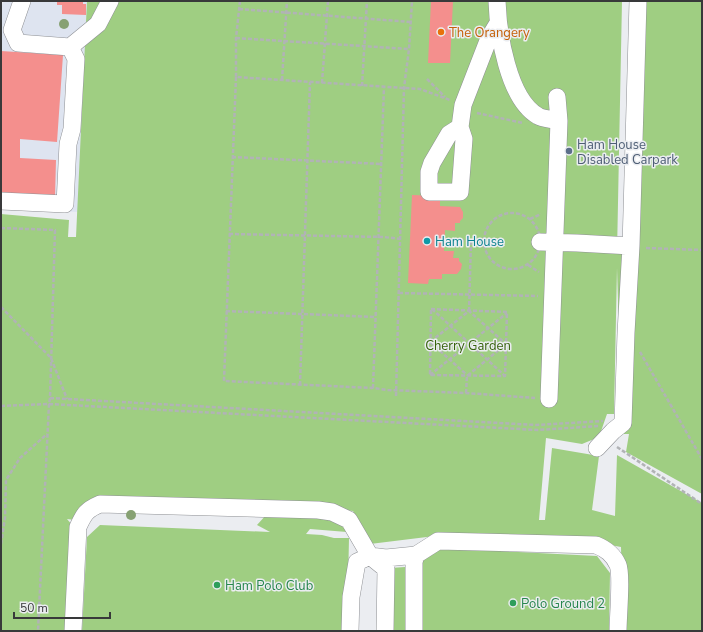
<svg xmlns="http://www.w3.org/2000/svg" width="703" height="632" font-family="'Nunito Sans',sans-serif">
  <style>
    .built { fill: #dee4f0 }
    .green { fill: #9fce82 }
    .building { fill: #f48f8d }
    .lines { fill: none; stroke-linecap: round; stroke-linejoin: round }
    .minor-casing { stroke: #8e9094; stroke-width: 18 }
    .path { stroke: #b1b3b6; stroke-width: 2.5; stroke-dasharray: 4 2; stroke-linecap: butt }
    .minor { stroke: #fff; stroke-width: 17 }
    .tree { fill: #87a173 }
    .food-dot { fill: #e8710a; stroke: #ebedf1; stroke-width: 1.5 }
    .service-dot { fill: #5c6f8a; stroke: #ebedf1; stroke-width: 1.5 }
    .culture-dot { fill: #0f9aa8; stroke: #ebedf1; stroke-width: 1.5 }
    .leisure-dot { fill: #2e9e5b; stroke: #ebedf1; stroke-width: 1.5 }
    .labels { text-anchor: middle; stroke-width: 3; stroke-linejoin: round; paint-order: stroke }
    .food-label { font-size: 13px; fill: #c56008; stroke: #ebedf1; text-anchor: start }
    .service-label { font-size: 13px; fill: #4e5e75; stroke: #ebedf1; text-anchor: start }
    .culture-label { font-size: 13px; fill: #0d838f; stroke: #ebedf1; text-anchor: start }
    .park-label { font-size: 13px; fill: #36630c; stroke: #ebedf1 }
    .leisure-label { font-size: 13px; fill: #27864d; stroke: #ebedf1; text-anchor: start }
  </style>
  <rect width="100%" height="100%" fill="#ebedf1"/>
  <path class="built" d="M4 1H91L80 212 1 209V7Z"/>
  <path class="green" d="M87 1H622L617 253H633L638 1H702V494L626 452 629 434H622L617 268 614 414H607L599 437 582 444 546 438 539 520H545L552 448 599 456 592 510 615 516 617 455 702 503V631H623L621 547 589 541 443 535 370 544 353 511 275 501 106 496 75 520 67 519 73 526 68 631H1V214L69 220 68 237H76Z
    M276 504 344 520 347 532 310 529 306 534 322 535 334 538H349L347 631H82L87 537 100 525 270 532 257 525Z
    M441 548 597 556 610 573 609 631H416L418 560Z
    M405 567 406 631H389L391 568Z"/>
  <path class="building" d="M57 1H83V4H86V15L62 14V5H57Z
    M431 1H453L450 63H428Z
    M1 51 63 55 57 142 20 139V158L56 160 55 198 1 195Z
    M412 195 440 196V206L460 207 463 212V218L460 221V223H455V231L445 230 444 251H454L453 258H459V261L462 264 461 269 457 274H442V279H429L428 284 408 283Z"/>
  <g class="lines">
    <g class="minor-casing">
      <path id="minor" d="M497 1C498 33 508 99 538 116 543 119 552 119 559 121
        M70 47 98 24 110 1
        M460 127 449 134 432 163 429 172V192H460L464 139 460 127 463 105 489 38 498 23
        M1 201 65 204 68 144 72 129 76 59 70 47 18 43 12 30 22 1
        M540 242 577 243 631 246
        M549 399 559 121 557 97
        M597 448 613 431 623 423 626 333 631 246 638 1
        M73 631 78 527C84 514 86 510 100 504L318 510 332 512 349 520 370 556 386 558 416 555 438 541 596 545C606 549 613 554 618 565 622 575 618 618 618 631
        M350 631 351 597 357 562 370 556 386 569 385 631
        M414 631V562L416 555"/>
    </g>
    <path class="path" d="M240 1 236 38V77L420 89 450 100
      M239 9 411 22
      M236 38 409 49
      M236 77 224 381 373 388 388 390 466 393 535 398
      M427 79 445 97
      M282 80 287 1
      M322 83 328 1
      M362 86 367 1
      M477 113 523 123
      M232 157 382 164
      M484 241a28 28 0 1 1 56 0a28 28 0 1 1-56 0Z
      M530 219 541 214
      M1 228 55 230 50 398 49 404 38 631
      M229 234 384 237 400 239
      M448 240 483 241
      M646 248 702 250
      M528 265 539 272
      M399 293 538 296
      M1 307 51 358 67 399
      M431 309 507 312 505 376 430 375Z
      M432 309 505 376
      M226 311 376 317
      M469 311 471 240
      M640 352 702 459
      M430 375 507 313
      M300 385 310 82
      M373 388 384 87
      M466 393 467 376 506 344 469 311 430 342 467 375
      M396 396 404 88 409 49 412 1
      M50 398 536 425 603 421
      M1 406 49 404 538 430 599 426
      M617 447 702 504
      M1 544 5 518 6 480 20 458 47 434"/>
    <use href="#minor" class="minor"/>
  </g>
  <g class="tree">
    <circle cx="64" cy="24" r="5"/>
    <circle cx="131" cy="515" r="5"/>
  </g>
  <circle class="food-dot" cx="441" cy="32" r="4"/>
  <circle class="service-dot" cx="569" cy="151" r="4"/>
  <circle class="culture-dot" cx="427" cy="241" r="4"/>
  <g class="leisure-dot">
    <circle cx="217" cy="585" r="4"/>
    <circle cx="513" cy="603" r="4"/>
  </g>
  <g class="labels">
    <g class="food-label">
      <text x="449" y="37">The Orangery</text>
    </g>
    <g class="service-label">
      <text x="577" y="149">Ham House<tspan x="577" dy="15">Disabled Carpark</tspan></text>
    </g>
    <g class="culture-label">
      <text x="435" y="246">Ham House</text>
    </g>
    <g class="park-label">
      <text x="468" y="350">Cherry Garden</text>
    </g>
    <g class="leisure-label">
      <text x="225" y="590">Ham Polo Club</text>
      <text x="521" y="608">Polo Ground 2</text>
    </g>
  </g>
  <rect width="703" height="632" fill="none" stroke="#38393a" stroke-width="4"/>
  <path d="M14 612v6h96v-6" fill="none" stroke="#38393a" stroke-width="2"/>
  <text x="20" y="612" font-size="12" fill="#38393a" stroke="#ebedf1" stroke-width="3" paint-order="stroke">50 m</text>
</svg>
